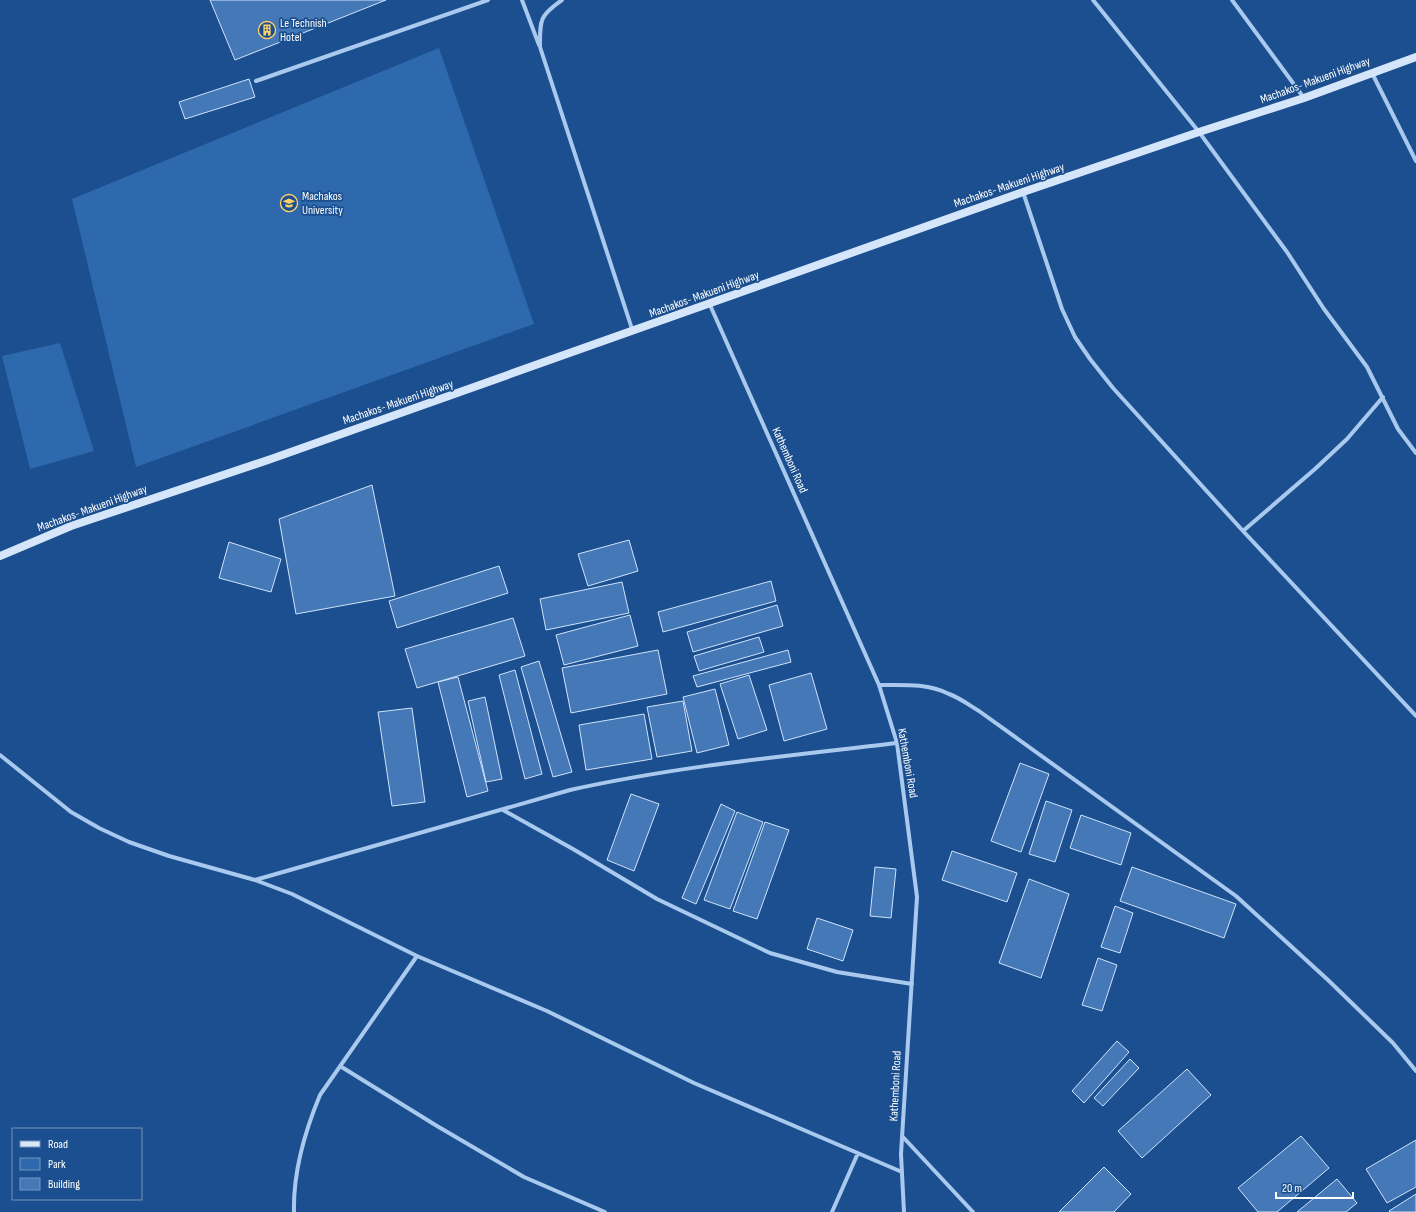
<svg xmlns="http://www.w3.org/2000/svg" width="1416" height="1212" font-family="'Sofia Sans Condensed',sans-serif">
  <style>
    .green { fill: #2e69ad }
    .building { fill: #4478b7; stroke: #cfe3fa }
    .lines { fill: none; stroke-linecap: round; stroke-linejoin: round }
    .street { stroke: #a9c9ee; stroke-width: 4 }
    .secondary { stroke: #d6e6fa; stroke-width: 8 }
    .labels { text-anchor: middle; stroke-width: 3.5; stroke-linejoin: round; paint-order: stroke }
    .poi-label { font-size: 12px; fill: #fff; stroke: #1b4f8f; text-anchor: start }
    .street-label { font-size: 12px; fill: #fff; stroke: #1b4f8f }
  </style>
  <rect width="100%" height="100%" fill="#1b4f8f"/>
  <path class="green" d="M439 48 534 324 136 467 72 199Z
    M60 343 94 451 30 469 2 356Z"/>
  <path class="building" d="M210 0H386L235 60Z
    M249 79 255 97 185 119 179 102Z
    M372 485 395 596 296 614 279 519Z
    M629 540 638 571 588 586 578 554Z
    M229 542 281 559 271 592 219 578Z
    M499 566 508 593 397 628 389 601Z
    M771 581 776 601 663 632 658 612Z
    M622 582 629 613 546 630 540 599Z
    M777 605 783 626 693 652 687 632Z
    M630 615 638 646 564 665 556 635Z
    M513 618 525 656 417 688 405 649Z
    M759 637 764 652 699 671 694 656Z
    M658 650 667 694 571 713 562 668Z
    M788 650 791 662 697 687 693 676Z
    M539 661 572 772 553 777 521 667Z
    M515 670 542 774 525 779 499 675Z
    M811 673 827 729 784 741 769 685Z
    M749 675 767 730 738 739 720 684Z
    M458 677 488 791 467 797 438 682Z
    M715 689 729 745 697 753 683 697Z
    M485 697 502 779 486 782 468 701Z
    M683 701 692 751 657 757 647 707Z
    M412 708 425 802 392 806 378 712Z
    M644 714 652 759 586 770 579 725Z
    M1020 763 1049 774 1021 852 991 841Z
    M631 794 659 804 634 871 607 860Z
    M1046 801 1072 810 1055 862 1029 854Z
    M721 804 735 811 696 904 682 898Z
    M737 812 763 822 730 909 704 900Z
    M1081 815 1131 833 1121 865 1070 848Z
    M765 822 789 830 757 919 733 911Z
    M952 851 1017 873 1007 902 942 880Z
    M875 867 896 869 891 918 870 916Z
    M1132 867 1236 904 1224 938 1120 901Z
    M1029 879 1069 894 1041 978 999 963Z
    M1115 906 1133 913 1120 953 1101 947Z
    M817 918 853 930 843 961 807 949Z
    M1098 958 1117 965 1102 1011 1082 1005Z
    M1117 1041 1129 1052 1084 1103 1072 1091Z
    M1130 1059 1139 1068 1103 1106 1094 1098Z
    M1187 1069 1211 1095 1142 1158 1118 1131Z
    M1301 1136 1329 1168 1277 1212H1258L1238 1188Z
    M1416 1140V1187L1387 1203 1366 1169Z
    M1104 1167 1131 1194 1114 1212H1059Z
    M1337 1179 1357 1203 1346 1212H1297Z
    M1416 1194V1212H1390L1389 1211Z"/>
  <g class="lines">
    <path class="street" d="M522 0 539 45
      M562 0C539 16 540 20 540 47L633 332
      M1093 0 1199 132 1287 252 1324 309 1367 367 1398 429 1416 453
      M1232 0 1304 98
      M1372 73 1416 161
      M256 81 488 0
      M1023 192 1062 309 1075 337 1090 359 1113 388 1243 531 1416 716
      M710 305 879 685 897 743 917 897 901 1154 904 1212
      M1243 531 1315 469 1347 439 1383 397
      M879 685C903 685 927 683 949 694 960 698 969 705 979 711L1236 896 1328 980 1393 1043 1416 1071
      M0 755 71 812 99 828 129 842 169 856 255 880 292 894 417 956 547 1011 694 1083 902 1172
      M503 810 573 849 657 899 770 953 837 972 912 984
      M255 880 570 790C678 766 787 756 897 743
      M340 1066 437 1126 524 1177 605 1212
      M902 1136 973 1212
      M294 1212C293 1173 305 1131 320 1095L417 956
      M832 1212 858 1153"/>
    <path class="secondary" d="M0 556 71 526 271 459 1023 192 1199 132 1304 98 1416 57"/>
  </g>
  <defs>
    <g id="building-ring" transform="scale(0.9)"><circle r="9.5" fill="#1b4f8f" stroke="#ffd166" stroke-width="1.5"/><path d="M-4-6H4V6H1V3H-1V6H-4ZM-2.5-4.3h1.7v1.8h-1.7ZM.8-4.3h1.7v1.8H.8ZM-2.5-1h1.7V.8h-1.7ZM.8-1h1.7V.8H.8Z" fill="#ffd166"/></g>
    <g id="university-ring" transform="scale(0.9)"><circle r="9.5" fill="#1b4f8f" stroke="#ffd166" stroke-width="1.5"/><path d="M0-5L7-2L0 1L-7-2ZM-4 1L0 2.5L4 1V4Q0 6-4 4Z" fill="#ffd166"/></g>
  </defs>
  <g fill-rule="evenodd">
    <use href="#building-ring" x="267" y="30"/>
    <use href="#university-ring" x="289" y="203"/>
  </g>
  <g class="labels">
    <g class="poi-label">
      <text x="280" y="27">Le Technish<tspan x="280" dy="14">Hotel</tspan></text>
      <text x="302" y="200">Machakos<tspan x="302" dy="14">University</tspan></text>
    </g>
    <g class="street-label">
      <text transform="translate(1315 80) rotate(-20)" y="4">Machakos- Makueni Highway</text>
      <text transform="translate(1009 185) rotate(-19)" y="4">Machakos- Makueni Highway</text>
      <text transform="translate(704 294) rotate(-20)" y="4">Machakos- Makueni Highway</text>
      <text transform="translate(398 402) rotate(-19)" y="4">Machakos- Makueni Highway</text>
      <text transform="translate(790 460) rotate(66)" y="4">Kathemboni Road</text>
      <text transform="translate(92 508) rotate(-20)" y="4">Machakos- Makueni Highway</text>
      <text transform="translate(908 763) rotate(80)" y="4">Kathemboni Road</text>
      <text transform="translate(895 1086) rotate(-87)" y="4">Kathemboni Road</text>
    </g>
  </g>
  <rect x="12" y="1128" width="130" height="72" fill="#1b4f8f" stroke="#7695bc"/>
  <rect x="20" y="1141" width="20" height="6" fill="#d6e6fa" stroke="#7695bc"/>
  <text x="48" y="1148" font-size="12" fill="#ffffff">Road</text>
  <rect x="20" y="1158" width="20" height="12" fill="#2e69ad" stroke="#7695bc"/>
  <text x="48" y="1168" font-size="12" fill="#ffffff">Park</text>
  <rect x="20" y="1178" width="20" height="12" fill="#4478b7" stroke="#7695bc"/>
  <text x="48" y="1188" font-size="12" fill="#ffffff">Building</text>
  <path d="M1276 1192v6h77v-6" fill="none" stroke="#ffffff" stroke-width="2"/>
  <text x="1282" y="1192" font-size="12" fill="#ffffff" stroke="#1b4f8f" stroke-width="3" paint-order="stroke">20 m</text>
</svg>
